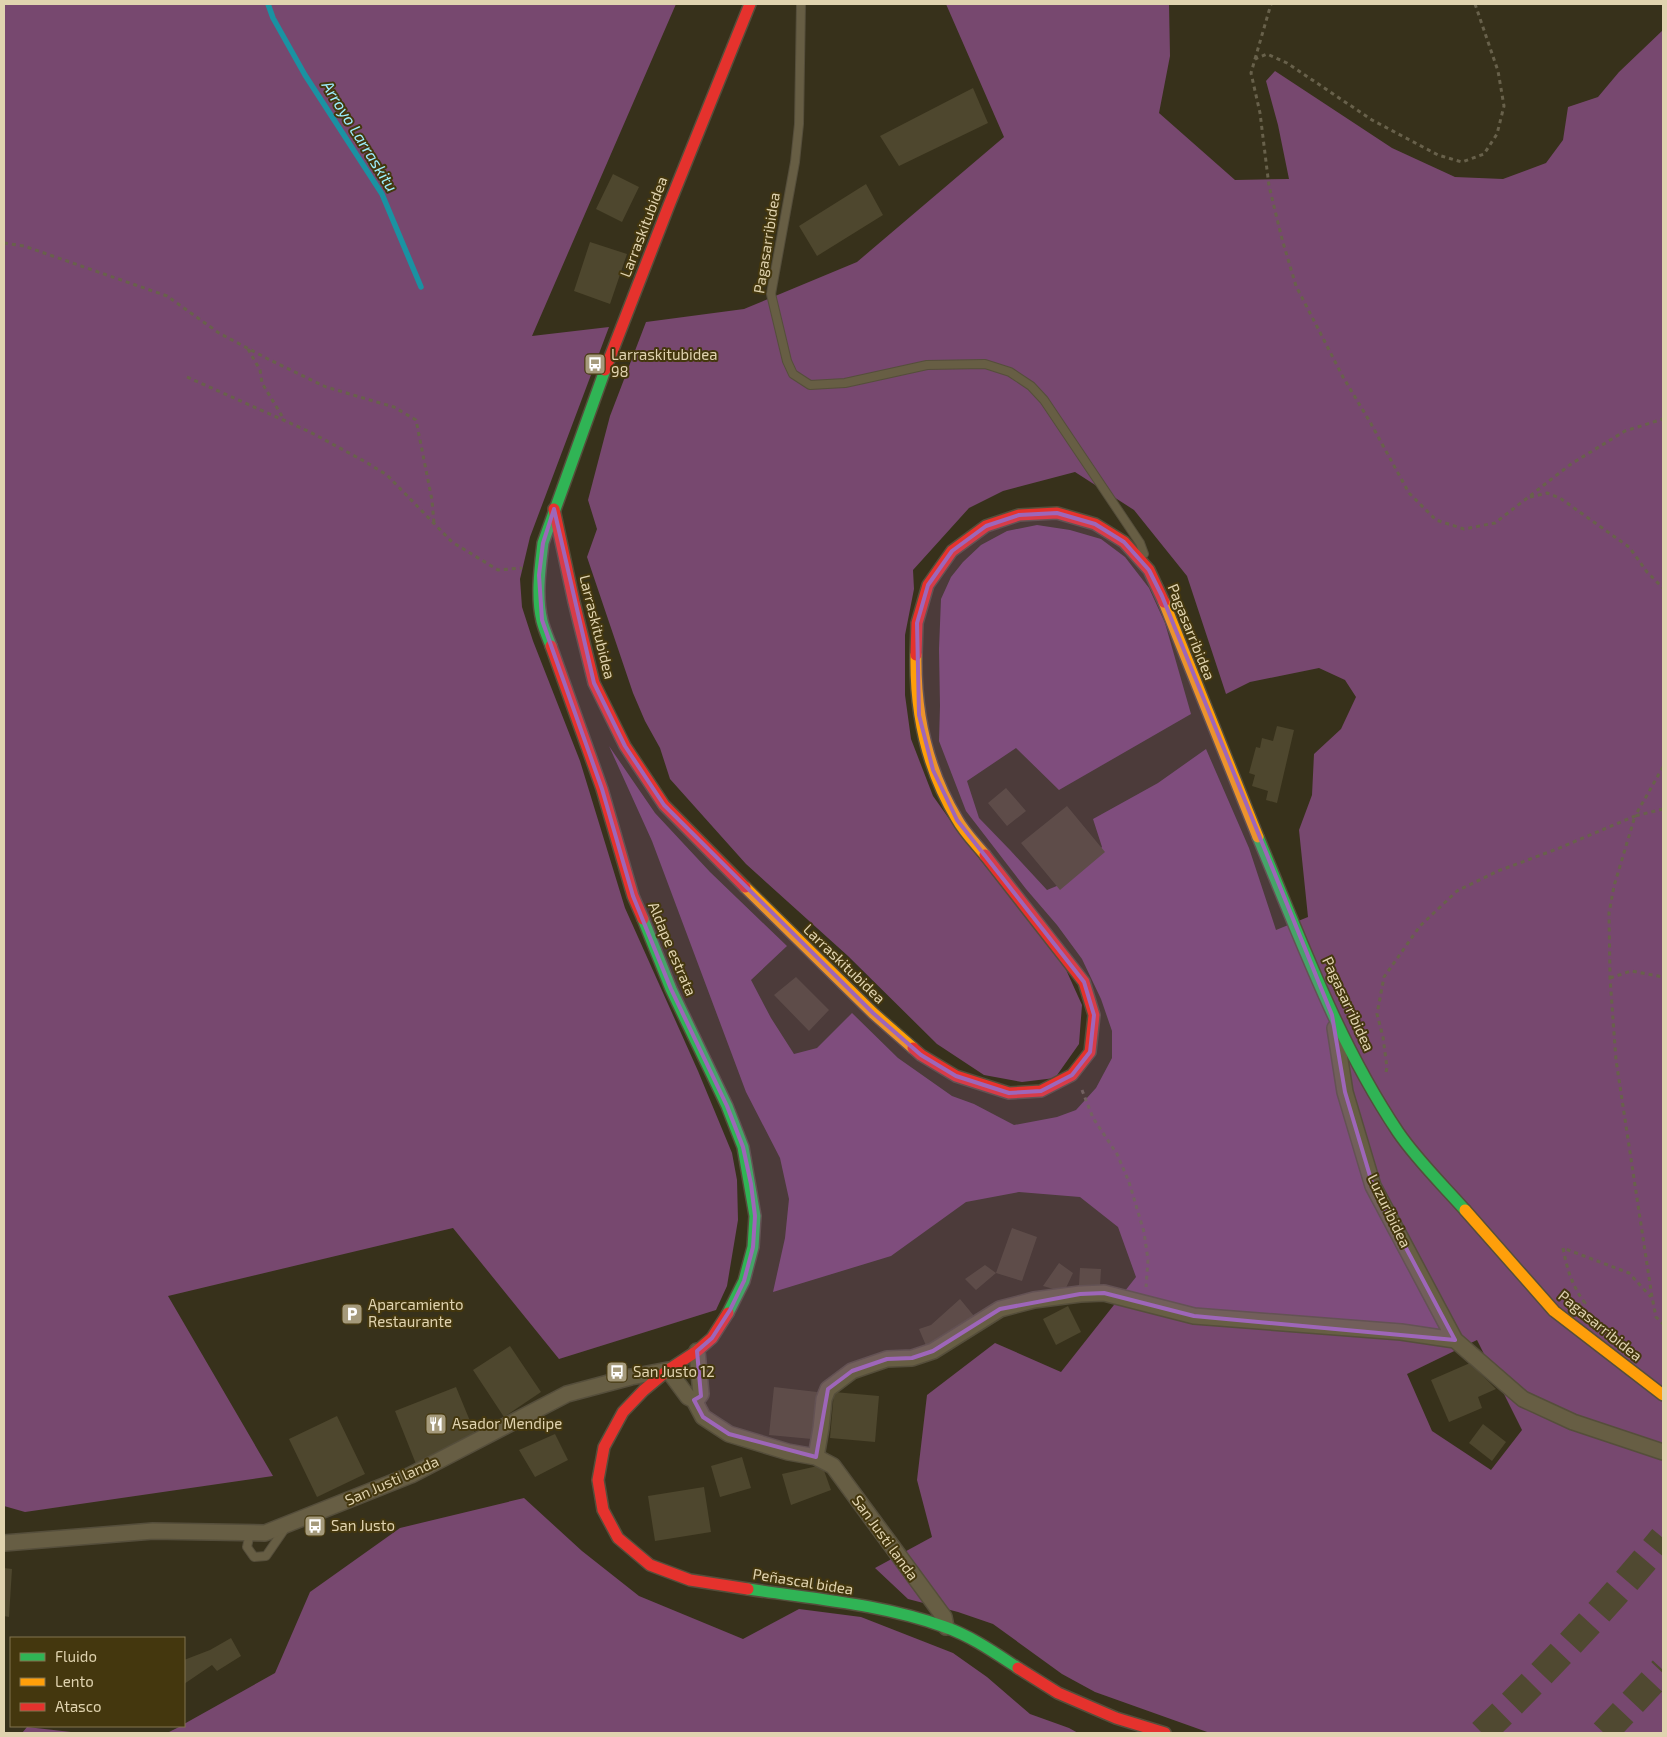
<svg xmlns="http://www.w3.org/2000/svg" width="1667" height="1737" font-family="'Exo 2',sans-serif">
  <style>
    .green { fill: #77486f; fill-rule: evenodd }
    .lines { fill: none; stroke-linecap: round; stroke-linejoin: round }
    .stream { stroke: #1a92a2; stroke-width: 5.5 }
    .building { fill: #4e472e }
    .highway-tunnel { stroke: #504931; stroke-width: 28; stroke-dasharray: 28 14; stroke-linecap: butt }
    .lane-casing { stroke: #554e3b; stroke-width: 10 }
    .street-casing { stroke: #554e3b; stroke-width: 18 }
    .fast-casing { stroke: #554e3b; stroke-width: 14 }
    .slow-casing { stroke: #554e3b; stroke-width: 14 }
    .jam-casing { stroke: #554e3b; stroke-width: 14 }
    .path { stroke: #68614b; stroke-width: 3; stroke-dasharray: 4 4; stroke-linecap: butt }
    .lane { stroke: #675e44; stroke-width: 8 }
    .street { stroke: #675e44; stroke-width: 15 }
    .fast { stroke: #30b455; stroke-width: 11 }
    .slow { stroke: #ff9f0a; stroke-width: 11 }
    .jam { stroke: #e5322d; stroke-width: 11 }
    .marked { fill: #9e66b9; fill-opacity: 0.2; stroke: #9e66b9; stroke-width: 4; stroke-linejoin: round }
    .labels { text-anchor: middle; stroke-width: 4; stroke-linejoin: round; paint-order: stroke }
    .street-label { font-size: 15px; fill: #e0d3af; stroke: #44370e }
    .poi-label { font-size: 15px; fill: #e0d3af; stroke: #44370e; text-anchor: start }
    .water-label { font-size: 16px; font-style: italic; fill: #9deffe; stroke: #44370e }
  </style>
  <rect width="100%" height="100%" fill="#37311b"/>
  <path class="green" d="M4 4H676L532 336 609 327 530 537 520 579 522 607 533 641 580 761 625 908 698 1071 732 1153 737 1180 738 1220 727 1286 716 1310 559 1359 453 1228 168 1296 273 1476 25 1512 4 1506Z
    M946 4H1169L1170 56 1159 113 1235 180 1289 179 1278 125 1266 81 1275 71 1392 148 1455 177 1503 179 1546 163 1563 140 1568 107 1598 97 1619 72 1663 30V1733H1210L1095 1692 1062 1674 993 1624 958 1612 908 1599 875 1568 932 1537 917 1480 927 1395 995 1343 1061 1372 1136 1277 1118 1227 1080 1197 1019 1192 966 1202 891 1256 773 1292 785 1238 789 1199 780 1158 746 1092 652 841 609 746 655 813 710 872 787 946 751 980 771 1018 794 1054 817 1048 852 1013 898 1058 952 1096 974 1104 1014 1125 1057 1117 1076 1110 1096 1088 1112 1058V1031L1101 999 1082 959 1057 925 1026 889 966 811 939 741 940 706 939 649 941 599 951 577 963 562 981 545 1007 531 1037 525 1070 530 1101 539 1125 557 1149 588 1165 623 1191 714 1059 790 1016 748 967 781 979 818 1010 850 1047 890 1069 881 1102 847 1093 819 1158 783 1206 749 1249 848 1276 930 1308 917 1299 830 1312 795 1314 754 1341 729 1356 697 1345 680 1319 668 1250 682 1226 694 1187 576 1134 510 1075 472 1003 491 969 508 913 570 914 589 905 635V695L911 739 933 796 962 837 1063 963 1082 1005 1079 1044 1055 1078 1022 1082 984 1075 937 1044 848 956 746 864 670 779 660 748 645 721 633 693 587 557 597 529 588 500 610 416 646 322 744 309 857 262 1004 137ZM1477 1340 1522 1430 1491 1470 1432 1431 1407 1374Z
    M524 1498 582 1551 639 1596 743 1639 799 1609 861 1617 953 1653 987 1677 1030 1714 1069 1728 1078 1733H167L181 1726H184V1724L275 1673 310 1592 400 1528Z
    M27 1727 71 1732 78 1733H22Z"/>
  <g class="lines">
    <path class="stream" d="M268 4 273 18 305 75 382 194 421 287"/>
  </g>
  <path class="building" d="M973 88 988 123 899 166 880 136Z
    M613 174 639 187 622 222 596 209Z
    M866 184 883 215 817 256 799 226Z
    M590 242 627 254 610 304 574 291Z
    M1277 726 1294 730 1277 803 1266 800 1268 791 1252 786 1255 775 1249 773 1256 747 1260 748 1262 738 1273 741Z
    M1006 788 1026 811 1007 826 988 803Z
    M1067 806 1105 852 1060 890 1021 843Z
    M796 977 829 1010 809 1031 774 995Z
    M1012 1228 1037 1237 1022 1281 996 1273Z
    M1059 1263 1073 1273 1064 1292 1043 1286Z
    M985 1265 996 1273 976 1290 965 1279Z
    M1080 1268 1101 1269 1100 1286 1079 1285Z
    M960 1299 974 1316 937 1344 927 1348 919 1329 931 1325Z
    M1068 1306 1081 1332 1056 1345 1043 1319Z
    M510 1346 541 1392 504 1417 473 1370Z
    M1470 1363 1496 1389 1478 1397 1482 1408 1449 1422 1431 1380Z
    M456 1387 477 1438 416 1464 395 1411Z
    M774 1387 817 1392 812 1439 769 1435Z
    M834 1392 879 1396 875 1442 830 1438Z
    M337 1416 365 1474 317 1497 289 1439Z
    M1483 1424 1506 1442 1492 1461 1469 1443Z
    M555 1434 568 1460 535 1477 519 1450Z
    M742 1457 751 1488 720 1497 711 1466Z
    M822 1465 831 1490 791 1505 782 1474Z
    M704 1487 711 1532 655 1541 648 1496Z
    M4 1568 12 1569 9 1617 4 1616Z
    M231 1638 241 1656 217 1671 212 1665 184 1684V1660L210 1650Z"/>
  <g class="lines">
    <path class="highway-tunnel" d="M1482 1733C1546 1671 1607 1606 1663 1538
      M1604 1733 1663 1670"/>
    <g class="lane-casing">
      <path id="lane" d="M801 4 799 124 795 162 771 294 787 361 793 374 810 385 845 383 927 365 985 364 1010 372 1031 386 1044 400 1140 543 1144 554
        M250 1533 247 1547 254 1557 266 1556 286 1527"/>
    </g>
    <g class="street-casing">
      <path id="street" d="M1335 1028 1345 1092 1373 1186 1455 1340 1523 1399 1573 1422 1663 1452
        M694 1400 703 1417 729 1434 788 1452 816 1457 833 1466 944 1617 946 1627
        M816 1457 821 1428 824 1399 828 1389 852 1371 887 1359 912 1358 933 1351 1000 1309 1034 1300 1080 1294 1104 1293 1194 1316 1401 1332 1455 1340
        M4 1543 153 1531 265 1533 411 1475 567 1394 631 1377 668 1370 688 1397 694 1400 698 1398 701 1394 697 1351"/>
    </g>
    <g class="fast-casing">
      <path id="fast" d="M551 646C548 638 544 629 542 621 536 596 540 568 543 543L605 370
        M1258 837C1300 937 1337 1041 1398 1132 1417 1160 1443 1185 1465 1210
        M643 919 671 989 727 1106 743 1147 755 1216 753 1247 744 1281 728 1313
        M748 1589C814 1599 882 1604 945 1627 971 1636 995 1653 1018 1668"/>
    </g>
    <g class="slow-casing">
      <path id="slow" d="M1164 602 1258 837
        M916 655C915 712 927 769 957 819 964 832 976 844 985 855
        M745 887 873 1013 913 1048
        M1465 1210 1554 1311 1663 1395"/>
    </g>
    <g class="jam-casing">
      <path id="jam" d="M605 370 669 205 750 4
        M554 509 574 602 594 683 625 746 664 805 745 887
        M551 646 602 789 633 896 643 919
        M916 655 917 623 928 585 952 551 986 526 1019 515 1057 513 1095 524 1124 542 1149 570 1164 602
        M913 1048 921 1055 956 1076 1009 1093 1041 1091 1072 1075 1090 1052 1094 1015 1084 982 985 855
        M728 1313 712 1338 697 1351 668 1370 644 1390 623 1412 604 1447 598 1480 603 1510 618 1538 650 1565 690 1580 748 1589
        M1018 1668 1058 1693 1116 1718 1165 1733"/>
    </g>
    <path class="path" d="M1475 4 1498 71 1504 106 1497 134 1484 154 1462 162 1438 155 1372 120 1287 63 1267 54 1255 59 1251 73 1260 113 1269 186 1282 239 1296 286 1343 377 1370 422 1409 493 1436 520 1464 529 1495 523 1571 464 1625 431 1663 419
      M1255 59 1271 4
      M4 243 24 246 167 296 219 333 266 358 326 387 394 407 416 420 432 500 434 524
      M248 349 260 370 262 383 285 421
      M187 377 310 432 364 461 387 475 452 542 498 570 522 568
      M1530 497 1547 493 1560 498 1629 547 1647 572 1663 588
      M1663 809 1635 816 1614 886 1609 913 1610 978 1616 1060 1652 1297 1656 1317 1663 1324
      M1610 978 1631 971 1663 977
      M1386 1072 1387 1068 1383 1037 1377 1014 1384 977 1420 926 1457 891 1498 871 1557 849 1635 816 1663 767
      M1082 1090 1093 1118 1117 1154 1129 1182 1144 1232 1148 1260 1146 1287
      M1577 1305 1585 1303C1572 1286 1567 1269 1563 1248L1629 1273 1651 1297"/>
    <use href="#lane" class="lane"/>
    <use href="#street" class="street"/>
    <use href="#fast" class="fast"/>
    <use href="#slow" class="slow"/>
    <use href="#jam" class="jam"/>
  </g>
  <path class="marked" d="M554 509 594 683 625 746 664 805 873 1013 921 1055 956 1076 1009 1093 1041 1091 1072 1075 1090 1052 1094 1015 1084 982 957 820 933 770 919 715 917 623 928 585 952 551 986 526 1019 515 1057 513 1095 524 1124 542 1149 570 1162 596 1332 1015 1345 1092 1373 1186 1455 1340 1194 1316 1104 1293 1080 1294 1000 1309 933 1351 912 1358 887 1359 852 1371 828 1389 816 1457 729 1434 703 1417 694 1400 701 1396 697 1351 712 1338 730 1310 744 1281 753 1247 755 1216 751 1184 743 1147 727 1106 671 989 633 896 602 789 542 620 539 575 543 543Z"/>
  <defs>
    <g id="bus-square" transform="scale(1.125)"><rect x="-9" y="-9" width="18" height="18" rx="4" fill="#a59a7b" stroke="#44370e"/><path d="M-5-6H5V4H4V6H2V4H-2V6H-4V4H-5ZM-3.5-4V0h7V-4ZM-3.5 1.2v1.5H-2V1.2ZM2 1.2v1.5H3.5V1.2Z" fill="#fff"/></g>
    <g id="parking-square" transform="scale(1.125)"><rect x="-9" y="-9" width="18" height="18" rx="4" fill="#a59a7b" stroke="#44370e"/><path d="M-3.5-5.5H1a3.5 3.5 0 0 1 0 7H-1V5.5H-3.5ZM-1-3.4V-.6H.8a1.4 1.4 0 0 0 0-2.8Z" fill="#fff"/></g>
    <g id="restaurant-square" transform="scale(1.125)"><rect x="-9" y="-9" width="18" height="18" rx="4" fill="#a59a7b" stroke="#44370e"/><path d="M-5-6h1v4h1v-4h1v4h1v-4h1v5L-1.5 .5V6h-2V.5L-5-1ZM5-6V6H3V1.5H1.5Q1.5-4 5-6Z" fill="#fff"/></g>
  </defs>
  <g fill-rule="evenodd">
    <use href="#bus-square" x="595" y="364"/>
    <use href="#parking-square" x="352" y="1314"/>
    <use href="#bus-square" x="617" y="1372"/>
    <use href="#restaurant-square" x="436" y="1424"/>
    <use href="#bus-square" x="315" y="1526"/>
  </g>
  <g class="labels">
    <g class="street-label">
      <text transform="translate(644 227) rotate(-69)" y="5">Larraskitubidea</text>
      <text transform="translate(767 243) rotate(-81)" y="5">Pagasarribidea</text>
      <text transform="translate(597 627) rotate(76)" y="5">Larraskitubidea</text>
      <text transform="translate(1191 632) rotate(68)" y="5">Pagasarribidea</text>
      <text transform="translate(672 949) rotate(67)" y="5">Aldape estrata</text>
      <text transform="translate(844 964) rotate(44)" y="5">Larraskitubidea</text>
      <text transform="translate(1348 1004) rotate(65)" y="5">Pagasarribidea</text>
      <text transform="translate(1389 1211) rotate(64)" y="5">Luzuribidea</text>
      <text transform="translate(1600 1326) rotate(39)" y="5">Pagasarribidea</text>
      <text transform="translate(392 1481) rotate(-24)" y="5">San Justi landa</text>
      <text transform="translate(885 1538) rotate(54)" y="5">San Justi landa</text>
      <text transform="translate(803 1582) rotate(9)" y="5">Peñascal bidea</text>
    </g>
    <g class="poi-label">
      <text x="611" y="360">Larraskitubidea<tspan x="611" dy="17">98</tspan></text>
      <text x="368" y="1310">Aparcamiento<tspan x="368" dy="17">Restaurante</tspan></text>
      <text x="633" y="1377">San Justo 12</text>
      <text x="452" y="1429">Asador Mendipe</text>
      <text x="331" y="1531">San Justo</text>
    </g>
    <g class="water-label">
      <text transform="translate(360 136) rotate(58)" y="6">Arroyo Larraskitu</text>
    </g>
  </g>
  <rect width="1667" height="1737" fill="none" stroke="#e0d3af" stroke-width="10"/>
  <rect x="10" y="1637" width="175" height="90" fill="#44370e" stroke="#82754e"/>
  <rect x="20" y="1653" width="25" height="8" fill="#30b455" stroke="#82754e"/>
  <text x="55" y="1662" font-size="15" fill="#e0d3af">Fluido</text>
  <rect x="20" y="1678" width="25" height="8" fill="#ff9f0a" stroke="#82754e"/>
  <text x="55" y="1687" font-size="15" fill="#e0d3af">Lento</text>
  <rect x="20" y="1703" width="25" height="8" fill="#e5322d" stroke="#82754e"/>
  <text x="55" y="1712" font-size="15" fill="#e0d3af">Atasco</text>
</svg>
